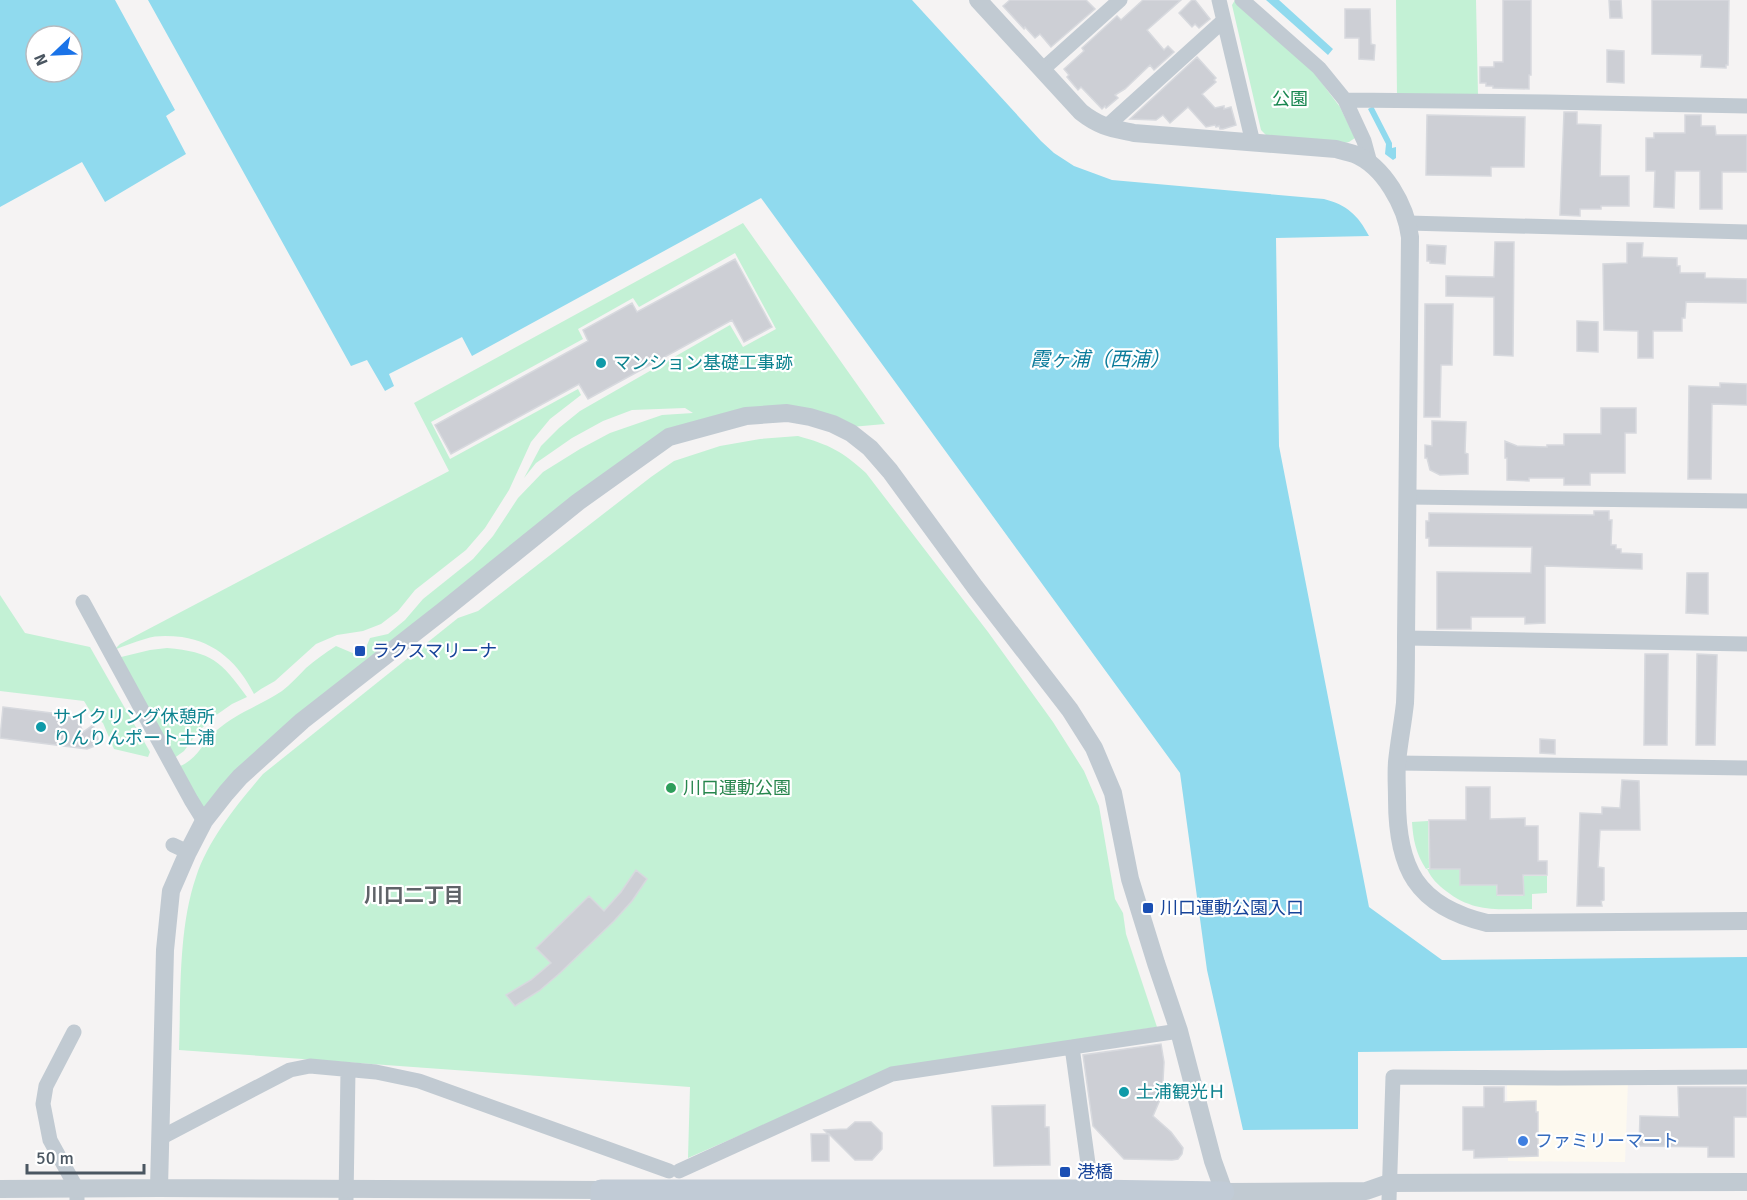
<svg xmlns="http://www.w3.org/2000/svg" width="1747" height="1200" font-family="Signika,'Noto Sans JP',sans-serif">
  <style>
    .commercial { fill: #fdf9ef }
    .green { fill: #c3f1d5 }
    .water { fill: #90daee; fill-rule: evenodd }
    .building { fill: #cdcfd5; stroke: #d7d9de; stroke-width: 1.5 }
    .lines { fill: none; stroke-linecap: round; stroke-linejoin: round }
    .minor { stroke: #c1cad2; stroke-width: 15 }
    .tertiary { stroke: #c1cad2; stroke-width: 18 }
    .secondary { stroke: #c1cbd6; stroke-width: 21 }
    .culture-dot { fill: #0f9aa8; stroke: #fff; stroke-width: 2 }
    .transit-dot { fill: #1a4fb4; stroke: #fff; stroke-width: 2 }
    .leisure-dot { fill: #2e9e5b; stroke: #fff; stroke-width: 2 }
    .shop-dot { fill: #3f7fe0; stroke: #fff; stroke-width: 2 }
    .labels { text-anchor: middle; stroke-width: 4.5; stroke-linejoin: round; paint-order: stroke }
    .park-label { font-size: 18px; fill: #17864f; stroke: #fff }
    .culture-label { font-size: 18px; fill: #0d838f; stroke: #fff; text-anchor: start }
    .transit-label { font-size: 18px; fill: #164399; stroke: #fff; text-anchor: start }
    .leisure-label { font-size: 18px; fill: #27864d; stroke: #fff; text-anchor: start }
    .shop-label { font-size: 18px; fill: #366cbe; stroke: #fff; text-anchor: start }
    .water-label { font-size: 20px; font-style: italic; fill: #0c7c9b; stroke: #fff }
    .neighbourhood-label { font-size: 20px; font-weight: bold; fill: #5f6368; stroke: #fff }
  </style>
  <rect width="100%" height="100%" fill="#f5f3f3"/>
  <path class="commercial" d="M1628 1081 1625 1162 1508 1161 1507 1083Z"/>
  <path class="green" d="M1235 0 1312 70 1340 107 1355 138 1349 142 1336 145 1267 136 1261 130 1232 5Z
    M1396 0H1476L1478 95 1397 96Z
    M743 223 885 424 851 427 835 419 702 420 574 497 204 814 177 767C196 762 203 742 217 730 236 713 261 705 282 691 290 685 298 676 306 668 315 660 325 653 336 646L362 657 370 638 388 634 405 620 423 599 473 559 493 536 518 498 543 472 580 449 610 433 662 415 693 413 685 408 632 410 603 421 572 438 536 463 524 478 541 446 559 428 580 411 730 325 743 347 776 329 735 253 639 307 633 298 578 329 583 339 431 422 450 459 578 389 581 395 550 419 531 442 509 490 485 528 466 550 415 590 398 611 381 624 363 631 337 635 316 644 275 681 261 689 254 694C239 664 216 642 182 637 169 636 157 635 145 639 134 642 124 646 114 650L120 644 449 471 414 403Z
    M798 436C830 445 842 451 866 473L988 632 1053 722 1084 771 1099 806 1115 899 1123 913 1126 934 1157 1027 893 1068 688 1158 690 1087 179 1050C181 996 178 929 196 877 209 838 237 805 263 774L458 618 478 611 651 477 674 461 720 446 760 439Z
    M0 595 25 633 90 647 150 752 148 757 114 749 103 723 92 714 84 701 0 691Z
    M167 648C212 652 221 661 247 697L232 704 212 718 198 732 184 751 173 759 117 658 150 650Z
    M1428 821 1429 868 1426 869C1416 854 1413 839 1412 822Z
    M1427 869H1460V885H1496L1497 896H1523L1524 876H1547V893L1532 894V909C1498 909 1474 913 1446 891 1437 884 1432 879 1427 869Z"/>
  <path class="water" d="M0 0H115L175 110 166 116 186 154 105 202 82 162 0 207ZM36 36H72V72H36Z
    M148 0H912L1041 141 1054 153 1074 166 1112 180 1324 199C1347 205 1358 215 1369 236L1276 238 1279 446 1369 907 1442 960 1747 957V1048L1358 1052V1129L1243 1130 1207 970 1180 773 761 198 472 356 462 337 389 374 394 386 385 391 367 360 351 366Z
    M1266 0H1279L1333 49 1328 55Z
    M1373 106 1392 143V148L1396 147V158L1393 160 1385 154 1386 144 1368 109Z"/>
  <path class="building" d="M1010 0H1086L1095 9 1051 47 1040 34 1035 38 1025 27 1024 29 1003 6Z
    M1143 0H1181L1147 30 1164 50 1168 46 1174 52 1154 70 1150 65 1125 89 1115 95 1118 98 1106 108 1105 106 1102 109 1081 87 1078 90 1067 77 1069 75 1064 69 1084 51 1082 48 1117 16 1121 20Z
    M1192 0H1195L1210 19 1199 28 1195 24 1192 27 1179 13Z
    M1503 0H1531V75H1529V89L1493 88V86H1486V83H1480V67H1494V62H1503Z
    M1609 0H1621L1622 18H1610Z
    M1652 0H1729L1728 65H1726V68L1701 67 1702 55 1652 54Z
    M1345 9H1370L1371 44 1375 45 1374 60 1359 59V38H1345Z
    M1607 50 1624 51V83L1607 82Z
    M1197 57 1216 78 1214 80 1216 82 1202 94 1215 108 1224 106V109L1231 107 1236 125 1223 129H1220L1219 126 1216 127 1215 125 1206 127 1188 107 1170 123 1163 115 1156 120 1130 119Z
    M1564 112H1577V124L1601 125 1600 176H1629V206H1601V209H1580V216L1560 215Z
    M1427 115 1525 117 1524 167H1491V176L1426 175Z
    M1685 115H1701V126H1715L1716 135H1747V172H1722V209H1700V171H1675L1674 208 1654 207 1655 171H1646V138H1654V133H1685Z
    M1495 242H1514L1513 356 1494 355V297L1446 296V276L1494 277Z
    M1627 243H1643L1642 257 1677 258V266H1680V273H1705V278L1747 279V303L1686 302 1685 318H1682V331H1653V358H1638V331L1604 330 1603 264 1627 263Z
    M1427 245 1446 246 1445 264 1430 263V261H1427Z
    M735 259 772 327 744 342 732 320 588 399 579 384 451 454 435 425 588 341 583 330 632 303 637 312Z
    M1425 304H1453L1452 365H1441L1440 417H1424Z
    M1577 321 1598 322V352L1577 351Z
    M1720 383 1747 384V405L1712 404 1711 479H1688L1689 386 1720 387Z
    M1601 408H1636V433H1625V473H1590V485H1564V478H1529V481L1507 480V458H1505V441L1517 446 1547 447V445H1564V434H1601Z
    M1432 421 1466 422 1465 453 1468 454V474L1440 475 1430 470 1427 458H1425V445L1432 446Z
    M1594 511H1609V520H1612L1611 545H1616V549H1621V553L1642 554V569L1545 566V623L1525 624V617H1471V629H1437V572L1531 573 1532 547 1429 546V538H1426V521H1429V513L1594 515Z
    M1687 573H1708V614L1686 613Z
    M1645 654H1668L1667 745H1644Z
    M1697 654 1717 655 1715 745H1696Z
    M3 707 76 716 83 732 93 725 100 744 87 749 0 738Z
    M1540 739 1555 740V754L1540 753Z
    M1622 780 1639 781 1640 830H1600L1598 867 1604 868V900L1601 901 1602 906H1577L1580 813 1602 814V807L1620 808Z
    M1466 787H1490V819L1525 818V826H1538V861H1547V875H1523L1524 895H1497V885H1460V869H1430L1429 820H1466Z
    M636 870 647 879 632 901 614 921 560 973 539 991 515 1006 506 995 531 980 551 963 536 948 589 896 604 911 621 892Z
    M1161 1044 1164 1062 1163 1081 1159 1102 1153 1116 1171 1132 1183 1148 1182 1154 1178 1159 1172 1160 1124 1159 1093 1126 1083 1055Z
    M1484 1087H1504V1102L1536 1101V1112H1538V1156L1474 1158V1150H1463V1107H1484Z
    M1678 1087H1747V1117H1734V1157H1708V1147L1639 1146 1640 1116 1679 1117Z
    M1045 1105V1127H1049L1050 1165 994 1166 992 1106Z
    M855 1122H871L882 1133V1149L872 1160H855L829 1134V1161H812L811 1134H828L824 1130 847 1129Z"/>
  <g class="lines">
    <path class="minor" d="M1219 0 1253 143
      M1242 0 1319 68 1345 100 1364 141 1370 163
      M1042 70 1120 0
      M1345 100 1547 102 1747 106
      M1106 127 1223 21
      M1408 223 1747 232
      M1407 497 1747 501
      M83 602 191 800 204 821
      M1406 638 1747 644
      M1397 763 1747 768
      M173 845 188 852
      M74 1032 46 1086 43 1104 50 1140 77 1189V1200
      M1072 1047 1093 1200
      M162 1137 290 1070 310 1066 376 1072 419 1081 669 1171
      M679 1171 892 1074 1179 1031
      M346 1200 348 1070
      M1389 1200 1393 1077 1558 1078 1747 1077"/>
    <path class="tertiary" d="M978 0 1081 112C1100 127 1111 128 1134 133L1336 149C1342 151 1348 152 1354 154 1384 166 1406 206 1410 237L1406 638C1406 660 1406 681 1405 703 1403 722 1399 742 1397 762 1396 774 1397 787 1397 799 1397 868 1416 906 1487 923L1747 921
      M159 1188 165 950 171 891 188 852 204 821 226 793 240 777 302 721 444 610 578 502 669 437 746 416 787 413 810 417 833 424 851 433 870 448 890 471 975 587 1070 710 1094 748 1113 793 1130 879 1156 963 1179 1031 1213 1161 1227 1200
      M0 1189 159 1188 601 1190
      M1224 1192 1366 1191 1389 1183 1747 1182"/>
    <path class="secondary" d="M601 1200V1190H1092L1224 1192"/>
  </g>
  <g class="culture-dot">
    <circle cx="601" cy="363" r="6"/>
    <circle cx="41" cy="727" r="6"/>
    <circle cx="1124" cy="1092" r="6"/>
  </g>
  <g class="transit-dot">
    <rect x="354" y="645" width="12" height="12" rx="3"/>
    <rect x="1142" y="902" width="12" height="12" rx="3"/>
    <rect x="1059" y="1166" width="12" height="12" rx="3"/>
  </g>
  <circle class="leisure-dot" cx="671" cy="788" r="6"/>
  <circle class="shop-dot" cx="1523" cy="1141" r="6"/>
  <g class="labels">
    <g class="park-label">
      <text x="1290" y="105">公園</text>
    </g>
    <g class="culture-label">
      <text x="613" y="369">マンション基礎工事跡</text>
      <text x="53" y="723">サイクリング休憩所<tspan x="53" dy="21">りんりんポート土浦</tspan></text>
      <text x="1136" y="1098">土浦観光Ｈ</text>
    </g>
    <g class="transit-label">
      <text x="372" y="657">ラクスマリーナ</text>
      <text x="1160" y="914">川口運動公園入口</text>
      <text x="1077" y="1178">港橋</text>
    </g>
    <g class="leisure-label">
      <text x="683" y="794">川口運動公園</text>
    </g>
    <g class="shop-label">
      <text x="1535" y="1147">ファミリーマート</text>
    </g>
    <g class="water-label">
      <text x="1100" y="366">霞ヶ浦（西浦）</text>
    </g>
    <g class="neighbourhood-label">
      <text x="414" y="902">川口二丁目</text>
    </g>
  </g>
  <g transform="translate(54 54) rotate(247)"><circle r="28" fill="#ffffff" stroke="#b7bbc0" stroke-width="1.5"/>
  <path d="M0-4.5L10 22L0 15L-10 22Z" fill="#1a73e8"/>
  <text y="-9" font-size="16" font-weight="bold" text-anchor="middle" fill="#4a5661">N</text>
  </g>
  <path d="M27 1164v9h117v-9" fill="none" stroke="#4a5661" stroke-width="3"/>
  <text x="36" y="1164" font-size="18" fill="#4a5661" stroke="#ffffff" stroke-width="4.5" paint-order="stroke">50 m</text>
</svg>
